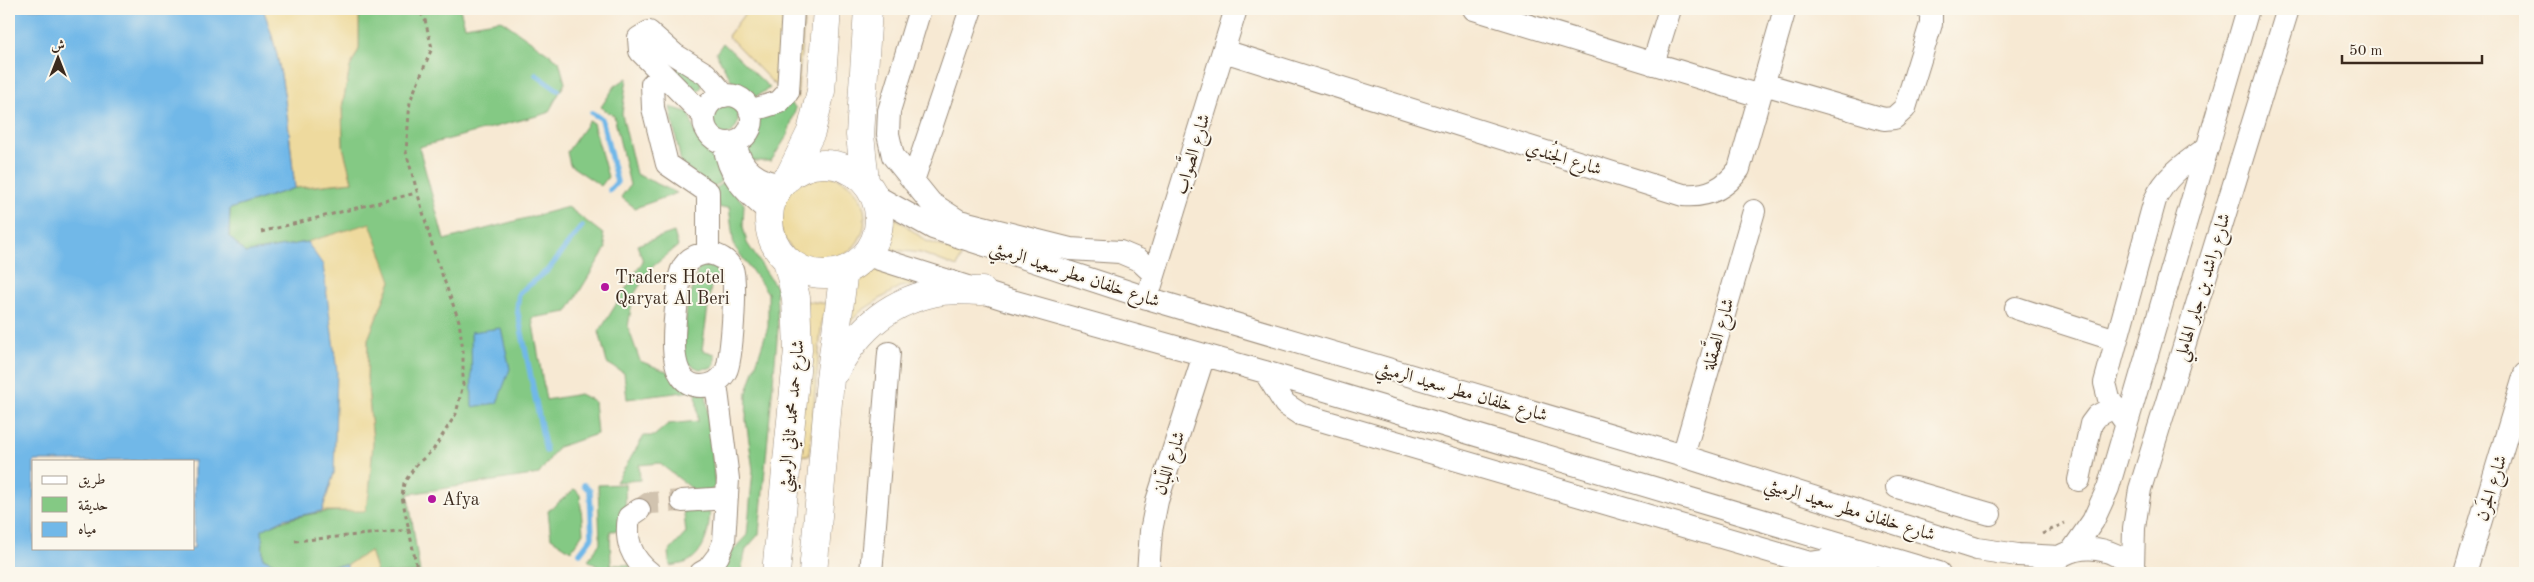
<svg xmlns="http://www.w3.org/2000/svg" width="2534" height="582" font-family="'Old Standard TT',Amiri,serif">
  <style>
    .green { fill: #84c984; stroke: #607a51 }
    .sand { fill: #eeda9e; stroke: #94825e }
    .water { fill: #71b8e8; stroke: #567183; fill-rule: evenodd }
    .lines { fill: none; stroke-linecap: round; stroke-linejoin: round }
    .stream { stroke: #71b8e8; stroke-width: 5.5 }
    .minor-tunnel { stroke: #d1c3af; stroke-width: 22; stroke-dasharray: 22 11; stroke-linecap: butt }
    .minor-casing { stroke: #998a78; stroke-width: 24 }
    .major-casing { stroke: #998a78; stroke-width: 29 }
    .path { stroke: #998a78; stroke-width: 3; stroke-dasharray: 4 4; stroke-linecap: butt }
    .minor { stroke: #fff; stroke-width: 22 }
    .major { stroke: #fff; stroke-width: 28 }
    .poi-dot { fill: #b5179e; stroke: #fbf7ec; stroke-width: 2 }
    .labels { text-anchor: middle; stroke-width: 4; stroke-linejoin: round; paint-order: stroke }
    .street-label { font-size: 18px; fill: #3b2a1e; stroke: #fbf7ec }
    .poi-label { font-size: 18px; fill: #3b2a1e; stroke: #fbf7ec; text-anchor: start }
  </style>
  <rect width="100%" height="100%" fill="#fbf7ec"/>
  <filter id="ink" filterUnits="userSpaceOnUse"><feTurbulence type="fractalNoise" baseFrequency=".02" numOctaves="2"/><feDisplacementMap in="SourceGraphic" scale="10" xChannelSelector="R" yChannelSelector="G"/><feConvolveMatrix kernelMatrix="1 2 1 2 8 2 1 2 1" color-interpolation-filters="sRGB"/></filter>
  <filter id="wash" filterUnits="userSpaceOnUse"><feTurbulence type="fractalNoise" baseFrequency=".0096" numOctaves="4" result="noise"/><feDisplacementMap in="SourceGraphic" scale="20" xChannelSelector="R" yChannelSelector="G"/><feGaussianBlur stdDeviation="1.12" result="paint"/><feColorMatrix in="noise" values="0 0 0 0 0 0 0 0 0 0 0 0 0 0 0 0 0 1.4 0 .05"/><feComposite in="paint" operator="in"/></filter>
  <g filter="url(#wash)">
    <rect width="100%" height="100%" fill="#f7e9d3"/>
    <path class="green" d="M359 9H460L465 26 501 20 559 61 565 83 548 113 419 147 444 240 568 207 603 234 606 248 567 312 532 318 546 400 580 394 594 401 597 434 558 447 539 474 408 494 420 573H377L370 552 347 565 282 567 263 558 261 530C297 513 326 511 365 510L369 494 373 442 367 378 368 339 391 281 307 242 245 253 229 236 230 209 295 188 352 182 343 147 342 107 350 67 359 49Z
      M723 43 770 88 748 101 738 92 716 53Z
      M674 62 700 79 702 87 689 100 664 79Z
      M627 78 622 114 636 174 677 193 635 208 621 197 630 185 614 116 601 107 615 86Z
      M785 98 796 108 787 136 771 161H750L743 140 751 129 752 116Z
      M704 119a17 17 0 1 1 34 0a17 17 0 1 1-34 0Z
      M670 107 690 113C692 130 697 138 712 146L721 181 712 188 681 163Z
      M589 121 593 123 608 177 601 186 570 165 567 152Z
      M725 181 744 204 743 226 747 243 776 287 778 329 759 534 746 549 741 571 726 573 722 569V562L747 535 753 470 746 420 747 392 768 327V293L734 246 729 207 720 208 712 191Z
      M674 232 678 246 651 268 633 296 628 327 640 361 681 377 692 391 627 399 624 373 607 363 599 332 643 261 637 245Z
      M712 260 723 269 721 280 712 279 702 350 715 354V364L712 368 699 369 683 361 687 305 700 264Z
      M706 391 715 486 710 492 699 494 659 463 639 465 640 480 616 482 644 436H654L668 424 698 421 696 392Z
      M625 484 626 530 610 531 611 565H630V573H607L588 560 600 543 598 485Z
      M575 489 580 495 583 533 571 551 551 538 548 511Z
      M709 502C711 522 708 549 689 561 685 564 675 565 670 566L668 553 686 533 683 504Z"/>
    <path class="sand" d="M263 9H359V49L350 67 342 107 343 147 352 182 295 188C288 127 285 66 263 9Z
      M748 9H805L797 98 773 83 728 36Z
      M779 218a43 43 0 1 1 86 0a43 43 0 1 1-86 0Z
      M896 218 926 241 962 253 957 267 921 253 887 249Z
      M370 223 391 281 368 339 367 378 373 442 369 494 365 511H322L334 473 307 242Z
      M876 265 936 281 899 287 861 311 841 331C844 299 849 285 876 265Z
      M806 301 829 304 822 320 809 456 794 454Z
      M370 551 377 573H347V565Z"/>
    <path class="water" d="M9 9H263C285 66 288 127 295 188L230 209 229 236 245 253 307 242 323 265 337 371 334 473 322 511 284 519 262 530 263 558 282 567 347 565V573H9ZM34 461H194V548H34Z
      M501 328 510 369 497 403 472 407 471 332Z"/>
    <g class="lines">
      <path class="stream" d="M536 75 558 90
        M592 113 602 119 617 182 610 190
        M546 451 517 309 519 293 548 270 582 226
        M580 553 592 537 590 491 584 485"/>
    </g>
  </g>
  <g filter="url(#ink)">
    <g class="lines">
      <path class="minor-tunnel" d="M639 510 649 503 682 501"/>
      <g class="minor-casing">
        <path id="minor" d="M920 9 889 111 888 134 893 156 931 203 959 221 1070 249 1120 252 1139 260 1154 274
          M1474 9 1760 96
          M1224 51 1683 195C1707 197 1725 189 1739 169L1785 9
          M1653 64 1670 9
          M652 84 653 108 667 164 708 192V253
          M1764 84 1884 119 1894 118 1905 108 1931 24V14L1928 9
          M704 119a24 24 0 1 1 48 0a24 24 0 1 1-48 0Z
          M750 111 779 102 788 92 793 9
          M704 116 640 51 639 38 649 32 675 55 706 74 725 96
          M724 143C728 176 745 192 770 212
          M736 145C740 169 759 183 782 184
          M913 181 971 9
          M874 195 933 228 1147 298 1683 456 1977 549 2018 555 2060 557
          M708 253C718 255 727 259 732 269 737 280 732 360 726 371 721 381 712 386 701 386 660 386 677 309 679 283 680 265 690 255 708 253Z
          M867 255 1005 299 1265 372 1939 573
          M1151 285 1236 9
          M2016 308 2116 340
          M1265 372 1285 404 1300 414 1810 563 1829 560 1849 547
          M2126 423 2109 399 2105 383 2155 200C2166 175 2187 162 2208 147
          M1683 456 1754 211
          M2079 480 2091 424 2097 416 2114 407
          M1897 487 1990 514
          M682 501 727 498
          M639 510 629 517C625 541 631 558 650 573
          M2072 551 2093 521 2108 488 2248 9
          M1829 560 1868 573
          M2133 568 2134 528 2140 489 2288 9
          M701 573 708 569 718 556 724 542 728 479 716 383
          M871 573 889 353
          M1148 573 1151 531 1157 501 1204 355
          M2044 573C2065 539 2115 542 2137 573
          M2465 573 2525 374"/>
      </g>
      <g class="major-casing">
        <path id="major" d="M769 219a55 55 0 1 1 110 0a55 55 0 1 1-110 0Z
          M789 177 811 132 821 91 827 9
          M865 181 860 135 868 9
          M835 371C859 327 892 299 943 291 956 289 970 291 982 291
          M776 573 798 350 796 298 787 260
          M813 573 830 379 844 270"/>
      </g>
      <path class="path" d="M261 232 416 193
        M2042 534 2065 523
        M295 541 410 530
        M418 573 402 497 404 483 416 465 433 450 456 414 463 384V351L459 321 435 255 406 152 410 101 432 48 425 20 418 9"/>
      <use href="#minor" class="minor"/>
      <use href="#major" class="major"/>
    </g>
  </g>
  <g class="poi-dot">
    <circle cx="605" cy="287" r="5"/>
    <circle cx="432" cy="499" r="5"/>
  </g>
  <g class="labels">
    <g class="street-label">
      <text transform="translate(1192 154) rotate(-73)" y="6">شارع الصَّواب</text>
      <text transform="translate(1564 158) rotate(17)" y="6">شارع الجُندي</text>
      <text transform="translate(1075 274) rotate(18)" y="6">شارع خلفان مطر سعيد الرميثي</text>
      <text transform="translate(2202 287) rotate(-73)" y="6">شارع راشد بن جابر الهاملي</text>
      <text transform="translate(1718 334) rotate(-74)" y="6">شارع الصَّقلة</text>
      <text transform="translate(1462 391) rotate(16)" y="6">شارع خلفان مطر سعيد الرميثي</text>
      <text transform="translate(791 416) rotate(-85)" y="6">شارع حمد محمد ثاني الرميثي</text>
      <text transform="translate(1169 463) rotate(-72)" y="6">شارع اللِّبان</text>
      <text transform="translate(2491 488) rotate(-73)" y="6">شارع الجَرن</text>
      <text transform="translate(1850 509) rotate(17)" y="6">شارع خلفان مطر سعيد الرميثي</text>
    </g>
    <g class="poi-label">
      <text x="615" y="283">Traders Hotel<tspan x="615" dy="21">Qaryat Al Beri</tspan></text>
      <text x="442" y="505">Afya</text>
    </g>
  </g>
  <rect width="2534" height="582" fill="none" stroke="#fbf7ec" stroke-width="30"/>
  <rect x="32" y="460" width="162" height="90" fill="#fbf7ec" stroke="#aea59a"/>
  <rect x="42" y="476" width="25" height="8" fill="#ffffff" stroke="#aea59a"/>
  <text x="78" y="484" font-size="15" fill="#3b2a1e">طريق</text>
  <rect x="42" y="497" width="25" height="15" fill="#84c984" stroke="#aea59a"/>
  <text x="78" y="510" font-size="15" fill="#3b2a1e">حديقة</text>
  <rect x="42" y="522" width="25" height="15" fill="#71b8e8" stroke="#aea59a"/>
  <text x="78" y="534" font-size="15" fill="#3b2a1e">مياه</text>
  <g transform="translate(58 58)" stroke="#fbf7ec" stroke-width="4" paint-order="stroke">
  <path d="M0-4L9 19L0 12L-9 19Z" fill="#3b2a1e"/>
  <text y="-8" font-size="14" font-weight="bold" text-anchor="middle" fill="#3b2a1e">ش</text>
  </g>
  <path d="M2342 55v8h140v-8" fill="none" stroke="#3b2a1e" stroke-width="2.5"/>
  <text x="2349" y="55" font-size="15" fill="#3b2a1e" stroke="#fbf7ec" stroke-width="4" paint-order="stroke">50 m</text>
</svg>
